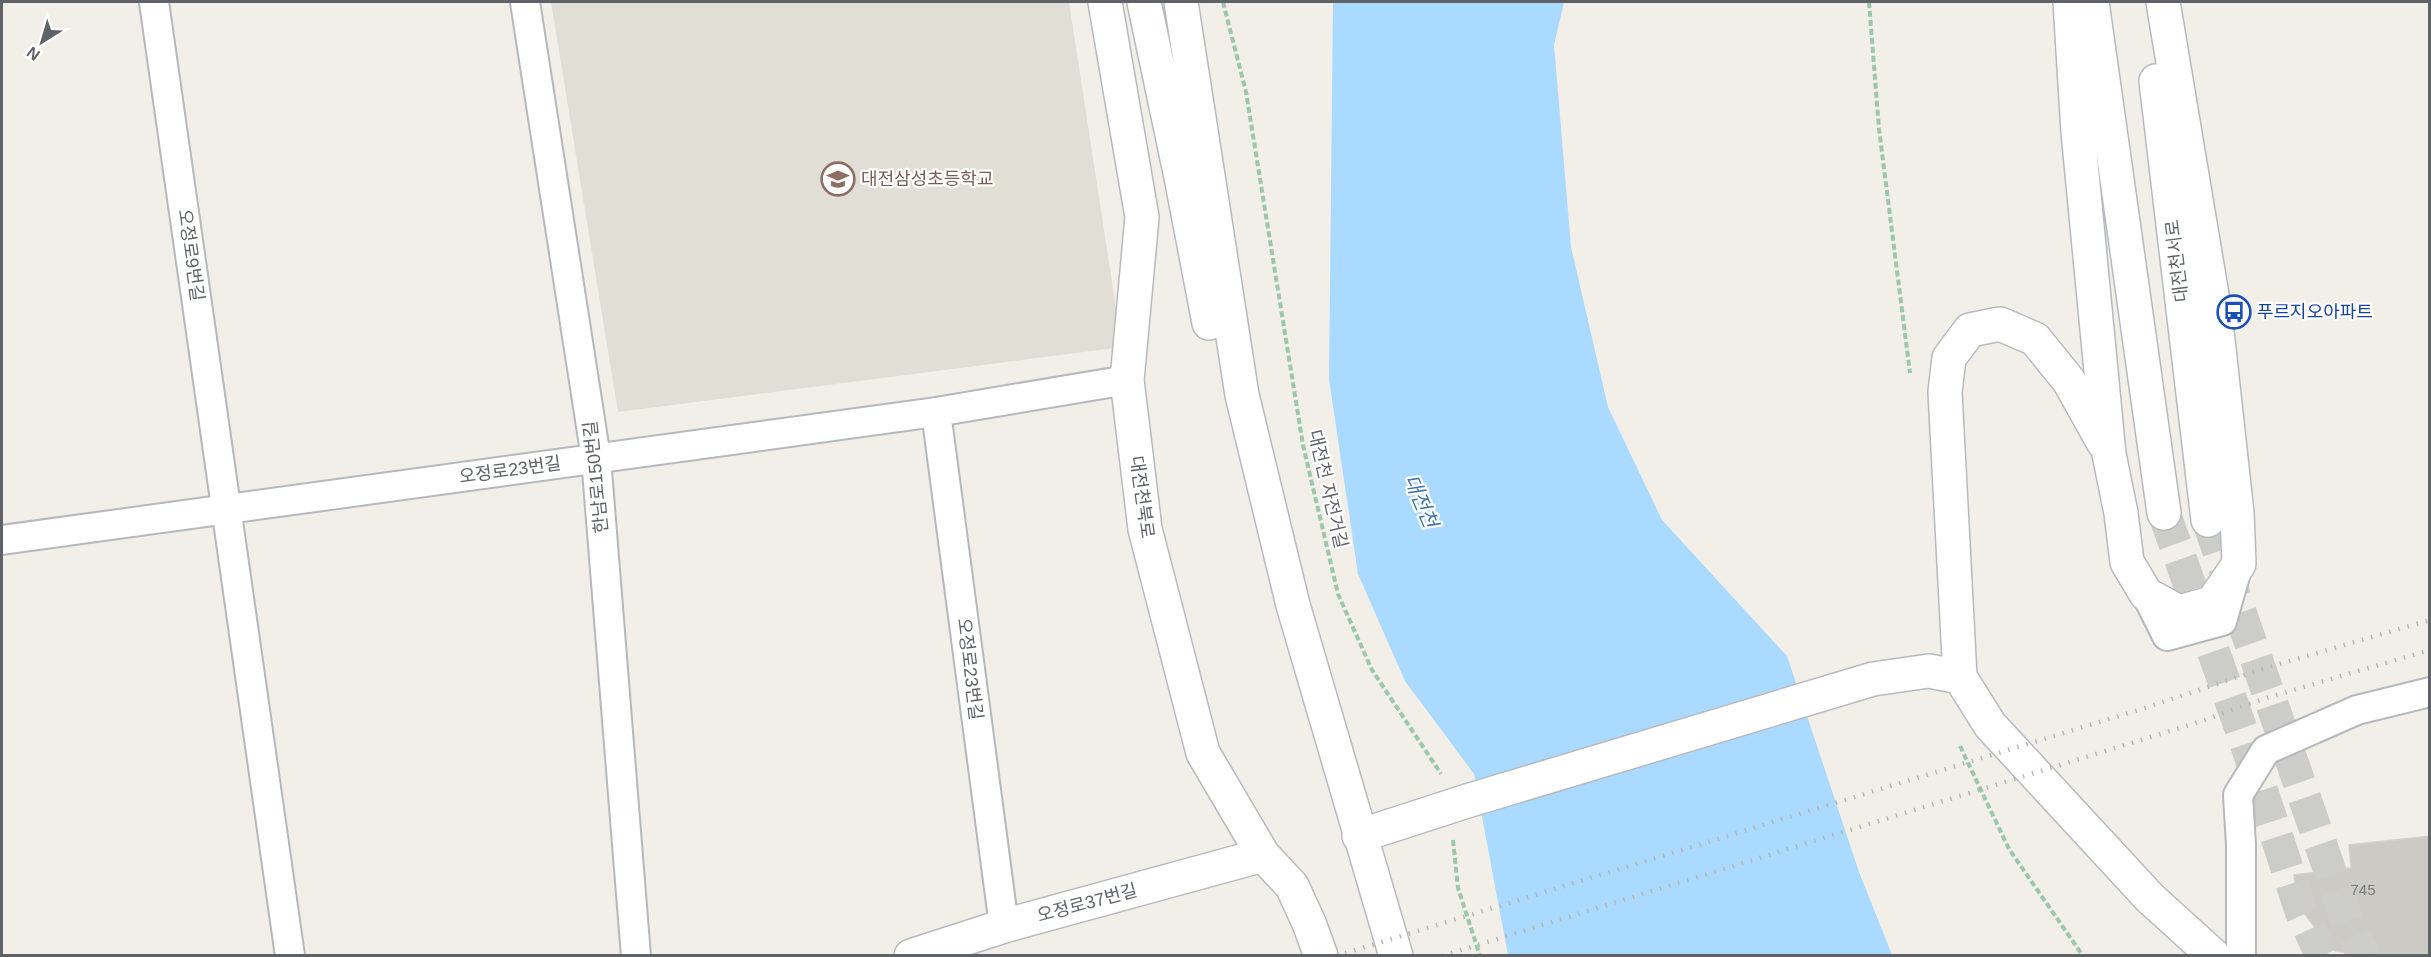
<svg xmlns="http://www.w3.org/2000/svg" width="2431" height="957" font-family="Helvetica,'Noto Sans KR',sans-serif">
  <style>
    .education { fill: #e1ded6 }
    .water { fill: #aadaff }
    .building { fill: #cccac5; stroke: #d6d1c6; stroke-width: 1.5 }
    .lines { fill: none; stroke-linecap: round; stroke-linejoin: round }
    .secondary-tunnel { stroke: #ccccc8; stroke-width: 33; stroke-dasharray: 33 16; stroke-linecap: butt }
    .street-casing { stroke: #b5b8bc; stroke-width: 32 }
    .secondary-casing { stroke: #b6babf; stroke-width: 36 }
    .path { stroke: #9cc7a9; stroke-width: 4; stroke-dasharray: 6 3; stroke-linecap: butt }
    .street { stroke: #fff; stroke-width: 28 }
    .secondary { stroke: #fff; stroke-width: 33 }
    .rail { stroke: #b6b7b8; stroke-width: 4.5; stroke-dasharray: 1.5 8; stroke-linecap: butt }
    .labels { text-anchor: middle; stroke-width: 4.5; stroke-linejoin: round; paint-order: stroke }
    .number-label { font-size: 15px; fill: #7a7d7f }
    .education-label { font-size: 18px; fill: #785e54; stroke: #fff; text-anchor: start }
    .street-label { font-size: 18px; fill: #5f6368; stroke: #fff }
    .transit-label { font-size: 18px; fill: #164399; stroke: #fff; text-anchor: start }
    .water-label { font-size: 20px; font-style: italic; fill: #4174aa; stroke: #fff }
  </style>
  <rect width="100%" height="100%" fill="#f1efe8"/>
  <path class="education" d="M551 2H1069L1122 347 618 412Z"/>
  <path class="water" d="M1333 2H1564L1554 45 1571 247 1608 407 1662 520 1787 656 1859 872 1892 955H1508L1474 774 1405 681 1358 574 1329 379Z"/>
  <path class="building" d="M2430 836V956H2352V954L2332 950 2298 905 2294 875 2351 868 2349 845Z"/>
  <g class="lines">
    <path class="secondary-tunnel" d="M2164 513 2245 740 2301 911 2322 956
      M2208 520 2348 923 2364 956"/>
    <g class="street-casing">
      <path id="street" d="M154 2 290 956
        M525 2 596 458 636 956
        M936 412 1004 926
        M2 540 936 412 1127 380
        M2146 594 2167 636 2222 621 2235 576
        M2241 956V845L2238 795 2266 750 2357 710 2430 692"/>
    </g>
    <g class="secondary-casing">
      <path id="secondary" d="M1105 2 1142 217 1127 380 1145 529 1203 753 1263 855 1292 886 1309 923 1321 956
        M1144 2 1181 177 1209 323
        M1181 2 1242 395 1293 605 1396 956
        M2070 2 2078 132 2109 454 2121 513 2127 562 2146 594 2179 612 2212 603 2239 564 2237 513 2215 313 2163 2
        M2092 2 2164 513
        M2156 81 2208 520
        M1960 677 1945 392 1949 358 1970 330 2000 324 2035 339 2069 381 2103 442
        M1359 836 1467 801 1873 679 1929 671 1960 677 1990 725 2150 898 2214 956
        M911 956 1004 926 1263 855"/>
    </g>
    <path class="path" d="M1223 2 1246 92 1303 445 1338 594 1372 670 1441 774
      M1869 2 1879 129 1910 373
      M1960 746 2009 849 2083 956
      M1453 840 1458 888 1480 956"/>
    <use href="#street" class="street"/>
    <use href="#secondary" class="secondary"/>
    <path class="rail" d="M1336 956 2145 708 2259 670 2430 620
      M1442 956 2196 723 2263 699 2430 650"/>
  </g>
  <defs>
    <g id="school-ring" transform="scale(1.725)"><circle r="9.5" fill="#fff" stroke="#8d6e63" stroke-width="1.5"/><path d="M0-5L7-2L0 1L-7-2ZM-4 1L0 2.5L4 1V4Q0 6-4 4Z" fill="#8d6e63"/></g>
    <g id="bus-ring" transform="scale(1.725)"><circle r="9.5" fill="#fff" stroke="#1a4fb4" stroke-width="1.5"/><path d="M-5-6H5V4H4V6H2V4H-2V6H-4V4H-5ZM-3.5-4V0h7V-4ZM-3.5 1.2v1.5H-2V1.2ZM2 1.2v1.5H3.5V1.2Z" fill="#1a4fb4"/></g>
  </defs>
  <g fill-rule="evenodd">
    <use href="#school-ring" x="838" y="179"/>
    <use href="#bus-ring" x="2234" y="312"/>
  </g>
  <g class="labels">
    <g class="number-label">
      <text x="2363" y="895">745</text>
    </g>
    <g class="education-label">
      <text x="861" y="185">대전삼성초등학교</text>
    </g>
    <g class="street-label">
      <text transform="translate(191 255) rotate(82)" y="6">오정로9번길</text>
      <text transform="translate(2177 261) rotate(-97)" y="6">대전천서로</text>
      <text transform="translate(510 470) rotate(-8)" y="6">오정로23번길</text>
      <text transform="translate(596 477) rotate(-96)" y="6">한남로150번길</text>
      <text transform="translate(1328 489) rotate(77)" y="6">대전천 자전거길</text>
      <text transform="translate(1142 497) rotate(82)" y="6">대전천북로</text>
      <text transform="translate(970 669) rotate(83)" y="6">오정로23번길</text>
      <text transform="translate(1087 903) rotate(-15)" y="6">오정로37번길</text>
    </g>
    <g class="transit-label">
      <text x="2257" y="318">푸르지오아파트</text>
    </g>
    <g class="water-label">
      <text transform="translate(1421 501) rotate(67)" y="7">대전천</text>
    </g>
  </g>
  <rect width="2431" height="957" fill="none" stroke="#5f6368" stroke-width="6"/>
  <g transform="translate(42 42) rotate(217)" stroke="#ffffff" stroke-width="4.5" paint-order="stroke">
  <path d="M0-4.5L10 22L0 15L-10 22Z" fill="#5f6368"/>
  <text y="-9" font-size="16" font-weight="bold" text-anchor="middle" fill="#5f6368">N</text>
  </g>
</svg>
